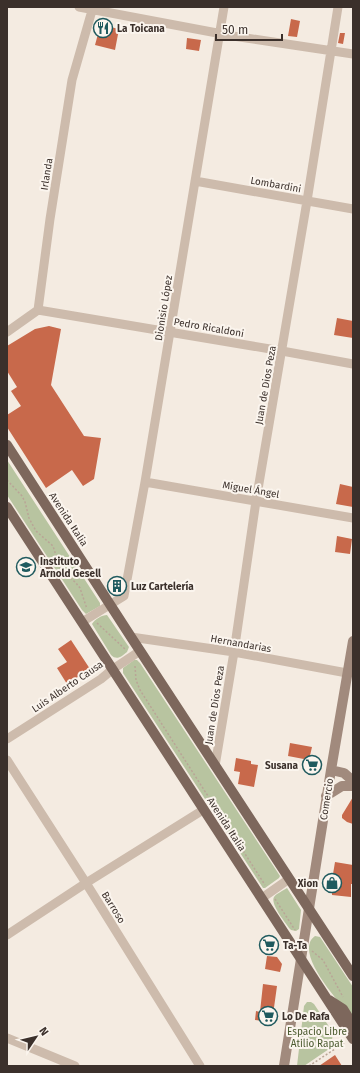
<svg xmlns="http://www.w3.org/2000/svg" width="360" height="1073" font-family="'Fira Sans',sans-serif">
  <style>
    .green { fill: #b8c4a0 }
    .building { fill: #c8694b }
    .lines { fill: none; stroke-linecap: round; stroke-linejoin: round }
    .path { stroke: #b9a596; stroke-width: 1.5; stroke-dasharray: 2 2; stroke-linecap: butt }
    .street { stroke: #cdbbac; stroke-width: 9 }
    .secondary { stroke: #a18a7d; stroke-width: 10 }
    .primary { stroke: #7d675c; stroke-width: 10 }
    .labels { text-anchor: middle; stroke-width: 4; stroke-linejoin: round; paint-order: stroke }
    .poi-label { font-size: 10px; font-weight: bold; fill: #3b302b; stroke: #fbf5ee; text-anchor: start }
    .street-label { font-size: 10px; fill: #3b302b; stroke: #fbf5ee }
    .park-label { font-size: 10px; fill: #4a5a2e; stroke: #fbf5ee }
  </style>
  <rect width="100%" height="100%" fill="#f4ebe1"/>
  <path class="green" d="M7 460 100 603V606L86 614 82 610 7 495Z
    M107 615 129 647 127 652C122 656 117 661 111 655L92 624C95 619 102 615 107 615Z
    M134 660H137L140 663 280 876 279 878 265 888H263L123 673V668Z
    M287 888 301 910 299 929 296 931 291 930 289 928C285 922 270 904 274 897 277 893 283 891 287 888Z
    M315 936 320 937 353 987V1018C341 1005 292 952 315 936Z
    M307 1002H311L314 1004 332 1031C333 1036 332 1045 329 1049L304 1066H297L304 1006Z"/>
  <path class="building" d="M291 19 300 21 297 37 288 36Z
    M110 27 119 29 115 50 95 45 98 34 103 30Z
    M340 33H345L343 44 338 43Z
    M187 38 201 40 199 51 186 49Z
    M337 318 353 321V338L334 335Z
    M49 326 61 329 51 385 84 436 101 438 94 479 83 486 72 470 46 488 7 427V415L21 406 11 391 17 387 7 371V346L35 329Z
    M340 484 353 487V507L336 504Z
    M337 536 352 539 350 554 335 552Z
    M71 640 90 669 67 684 57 668 67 662 58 649Z
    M290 743 312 747 309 760 288 756Z
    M236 758 251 761V764L258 765 254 787 238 784 240 772 234 771Z
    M353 797V824L347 822 342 818V815Z
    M335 862 353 865V884H351V897L332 895V880Z
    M267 956 277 957 282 964 280 972 265 969Z
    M263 984 277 986 272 1022 255 1020 256 1011 260 1012Z
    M335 1055 342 1066H319Z"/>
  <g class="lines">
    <path class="path" d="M7 480 22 496 25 502 29 518 36 531 53 546 58 562 61 569 76 583 80 588 87 609
      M97 623 125 649
      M135 666 136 680 140 690 265 885
      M275 899 295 930
      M312 951 323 960 343 997
      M309 1066 344 1043"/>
    <path class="street" d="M79 7 233 36 353 54
      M195 181 353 209
      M38 310 282 351 353 364
      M7 332 38 310 50 219 72 80 93 7
      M145 482 353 518
      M82 622 124 596 145 482 224 7
      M131 637 234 652 347 673
      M7 739 101 679 113 669 140 651
      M7 760 86 883 200 1066
      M215 766 234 652 256 501 307 201 338 7
      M262 898 289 879
      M7 935 86 883 203 810
      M7 1038 75 1066"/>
    <path class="secondary" d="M331 770 344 773 353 781
      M326 796 342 786H353
      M284 1066 331 770 353 641"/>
    <path class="primary" d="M7 445 131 637 353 976
      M7 507 353 1039
      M329 1000 343 1009 353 1025"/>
  </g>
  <defs>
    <g id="restaurant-ring" transform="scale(1)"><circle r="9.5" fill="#fbf5ee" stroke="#1f5a5e" stroke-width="1.5"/><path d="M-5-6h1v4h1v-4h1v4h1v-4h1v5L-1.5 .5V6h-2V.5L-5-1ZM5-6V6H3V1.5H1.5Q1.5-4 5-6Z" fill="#1f5a5e"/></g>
    <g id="school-ring" transform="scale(1)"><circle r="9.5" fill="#fbf5ee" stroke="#1f5a5e" stroke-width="1.5"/><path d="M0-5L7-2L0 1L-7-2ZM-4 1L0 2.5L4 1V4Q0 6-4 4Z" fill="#1f5a5e"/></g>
    <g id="building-ring" transform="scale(1)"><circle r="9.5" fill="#fbf5ee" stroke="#1f5a5e" stroke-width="1.5"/><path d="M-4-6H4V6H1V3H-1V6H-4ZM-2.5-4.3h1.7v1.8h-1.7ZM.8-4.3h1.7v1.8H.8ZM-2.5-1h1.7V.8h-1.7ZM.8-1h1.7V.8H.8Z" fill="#1f5a5e"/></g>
    <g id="supermarket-ring" transform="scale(1)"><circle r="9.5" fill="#fbf5ee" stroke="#1f5a5e" stroke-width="1.5"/><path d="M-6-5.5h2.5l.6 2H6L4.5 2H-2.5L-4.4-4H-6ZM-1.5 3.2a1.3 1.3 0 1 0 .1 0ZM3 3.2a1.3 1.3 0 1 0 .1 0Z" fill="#1f5a5e"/></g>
    <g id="shop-ring" transform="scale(1)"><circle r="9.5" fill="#fbf5ee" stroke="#1f5a5e" stroke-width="1.5"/><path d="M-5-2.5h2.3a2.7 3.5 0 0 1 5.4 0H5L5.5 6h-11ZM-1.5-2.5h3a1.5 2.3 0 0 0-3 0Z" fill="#1f5a5e"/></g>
  </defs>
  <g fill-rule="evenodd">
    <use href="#restaurant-ring" x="103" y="28"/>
    <use href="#school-ring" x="26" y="567"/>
    <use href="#building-ring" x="117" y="586"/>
    <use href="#supermarket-ring" x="312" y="765"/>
    <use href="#shop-ring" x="332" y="883"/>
    <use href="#supermarket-ring" x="269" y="945"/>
    <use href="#supermarket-ring" x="268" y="1016"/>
  </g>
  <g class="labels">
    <g class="poi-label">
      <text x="117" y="32">La Toicana</text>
      <text x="40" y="565">Instituto<tspan x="40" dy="12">Arnold Gesell</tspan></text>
      <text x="131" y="590">Luz Cartelería</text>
      <text x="298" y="769" text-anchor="end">Susana</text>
      <text x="318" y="887" text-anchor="end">Xion</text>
      <text x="283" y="949">Ta-Ta</text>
      <text x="282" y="1020">Lo De Rafa</text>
    </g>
    <g class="street-label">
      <text transform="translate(46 174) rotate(-81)" y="4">Irlanda</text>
      <text transform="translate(276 184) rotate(10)" y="4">Lombardini</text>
      <text transform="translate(163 308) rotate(-81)" y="4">Dionisio López</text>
      <text transform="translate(209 327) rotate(10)" y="4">Pedro Ricaldoni</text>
      <text transform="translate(265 385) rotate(-80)" y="4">Juan de Dios Peza</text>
      <text transform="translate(251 489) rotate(10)" y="4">Miguel Ángel</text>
      <text transform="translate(69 519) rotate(57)" y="4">Avenida Italia</text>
      <text transform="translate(241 643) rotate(10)" y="4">Hernandarias</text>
      <text transform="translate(67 686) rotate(-34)" y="4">Luis Alberto Causa</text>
      <text transform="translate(214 705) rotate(-81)" y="4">Juan de Dios Peza</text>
      <text transform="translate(326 799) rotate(-81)" y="4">Comercio</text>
      <text transform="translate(227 824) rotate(57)" y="4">Avenida Italia</text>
      <text transform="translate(114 907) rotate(58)" y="4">Barroso</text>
    </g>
    <g class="park-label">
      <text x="317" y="1035">Espacio Libre<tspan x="317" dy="12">Atilio Rapat</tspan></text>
    </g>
  </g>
  <rect width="360" height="1073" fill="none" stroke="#3b302b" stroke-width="16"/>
  <g transform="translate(36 1037) rotate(55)" stroke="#fbf5ee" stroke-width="3" paint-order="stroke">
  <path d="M0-3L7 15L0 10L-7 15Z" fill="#3b302b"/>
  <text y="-6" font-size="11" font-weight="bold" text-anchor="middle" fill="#3b302b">N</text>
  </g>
  <path d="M216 34v6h66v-6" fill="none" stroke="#3b302b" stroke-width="2"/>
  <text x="222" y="34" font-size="12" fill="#3b302b" stroke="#fbf5ee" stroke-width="3" paint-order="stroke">50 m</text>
</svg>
